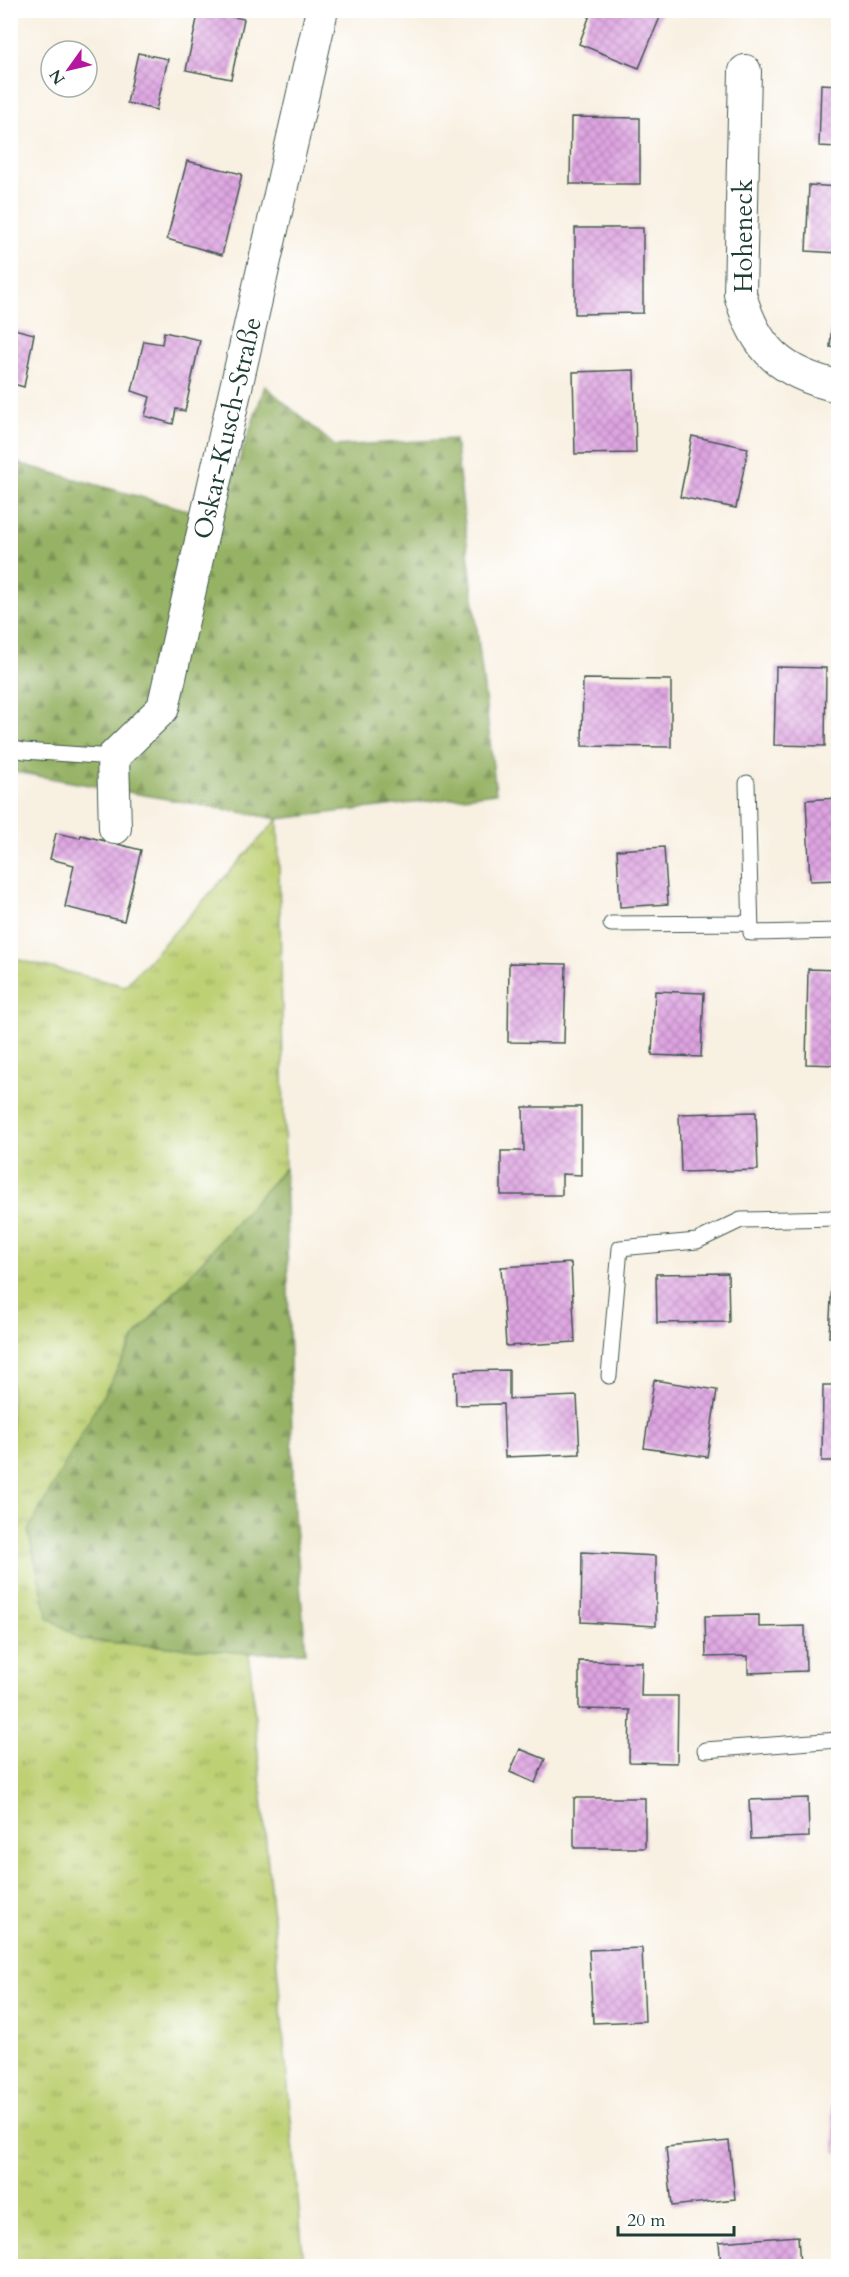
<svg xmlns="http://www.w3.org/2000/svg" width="849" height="2277" font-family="Cardo,serif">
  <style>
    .grass { fill: url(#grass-tufts); stroke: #6e8654; stroke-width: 1.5 }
    .forest { fill: url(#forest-firs); stroke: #5a784c; stroke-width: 1.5 }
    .building { fill: url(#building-cross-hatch) }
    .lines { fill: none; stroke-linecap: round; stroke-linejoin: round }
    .service-casing { stroke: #40584e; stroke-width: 17 }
    .minor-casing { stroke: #40584e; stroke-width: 34 }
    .service { stroke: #fff; stroke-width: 15 }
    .minor { stroke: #fff; stroke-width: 32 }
    .labels { text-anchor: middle; stroke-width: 6; stroke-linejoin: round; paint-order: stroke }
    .street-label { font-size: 26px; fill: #1f3d34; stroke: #fff }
  </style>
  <defs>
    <pattern id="grass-tufts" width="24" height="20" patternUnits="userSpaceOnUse" patternTransform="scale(1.5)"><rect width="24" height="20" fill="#bdd073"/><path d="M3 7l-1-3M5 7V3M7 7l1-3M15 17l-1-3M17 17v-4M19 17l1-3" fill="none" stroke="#99aa5f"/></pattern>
    <pattern id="forest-firs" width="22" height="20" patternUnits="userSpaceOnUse" patternTransform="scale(1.5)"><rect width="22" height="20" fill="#96b265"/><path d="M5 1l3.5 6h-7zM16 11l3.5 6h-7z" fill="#7a9254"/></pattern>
    <pattern id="building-cross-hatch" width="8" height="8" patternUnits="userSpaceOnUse" patternTransform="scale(1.5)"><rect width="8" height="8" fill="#dfa4e2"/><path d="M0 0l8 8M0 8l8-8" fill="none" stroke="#b487b8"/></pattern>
  </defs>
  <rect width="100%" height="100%" fill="#fff"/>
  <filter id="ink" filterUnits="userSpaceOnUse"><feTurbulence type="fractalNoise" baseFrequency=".0167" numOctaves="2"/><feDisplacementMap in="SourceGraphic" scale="12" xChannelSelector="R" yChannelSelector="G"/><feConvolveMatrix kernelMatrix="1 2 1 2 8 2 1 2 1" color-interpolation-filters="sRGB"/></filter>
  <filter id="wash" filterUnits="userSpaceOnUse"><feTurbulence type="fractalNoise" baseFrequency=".008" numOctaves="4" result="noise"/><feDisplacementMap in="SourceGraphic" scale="24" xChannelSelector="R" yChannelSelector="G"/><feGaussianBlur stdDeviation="1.35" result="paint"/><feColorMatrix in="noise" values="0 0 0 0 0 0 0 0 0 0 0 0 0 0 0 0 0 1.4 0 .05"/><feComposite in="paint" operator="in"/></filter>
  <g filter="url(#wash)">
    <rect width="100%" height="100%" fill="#f8f0e1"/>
    <path class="grass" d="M278 819 285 1168 137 1334 82 1640 249 1653 304 2266H11V958L125 986Z"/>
    <path class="forest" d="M265 386 335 446 455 439 496 793 278 819 11 771 10 461 191 511 225 502Z
      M285 1168 294 1515 306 1652 249 1653 82 1640 48 1617 28 1531 137 1334Z"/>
    <g id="blocks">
      <path class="building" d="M199 10 244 19 231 79 186 70Z
        M592 10H663L639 68 579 44Z
        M138 53 168 59 156 110 127 103Z
        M821 84 838 85V147L819 146Z
        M571 117 640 118V184H570Z
        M187 161 242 174 222 255 167 239Z
        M809 185 838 187V253L806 251Z
        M575 228H643V313L575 314Z
        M835 286H838V348L830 347Z
        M10 328 34 334 24 387 10 383Z
        M164 332 200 340 185 411 176 409 173 424 145 416 150 397 132 391 144 341 162 344Z
        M634 370 636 453 575 454 573 372Z
        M692 436 748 448 736 508 680 497Z
        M776 667 826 668 825 746 774 745Z
        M583 679 671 680V747L582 746Z
        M838 798V880L810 881 806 800Z
        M56 833 80 838 81 835 141 850 124 921 65 907 74 865 50 859Z
        M664 847 668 904 620 907 617 850Z
        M509 963 566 964 564 1043 508 1042Z
        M808 969 838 970V1065L806 1064Z
        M655 991 704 993 701 1057 652 1055Z
        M523 1107H581V1175L562 1174V1195H501V1151H524Z
        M756 1112 758 1170 681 1172 679 1114Z
        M834 1242H838V1338L829 1337Z
        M571 1263 575 1342 506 1346 501 1267Z
        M728 1273 729 1322 657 1323 656 1274Z
        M509 1370V1399L577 1396 580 1454 505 1457 503 1404 456 1405 455 1371Z
        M654 1380 717 1390 707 1457 644 1448Z
        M823 1385H838V1461H822Z
        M582 1552 656 1556V1626L581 1622Z
        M759 1615V1627L805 1626 806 1671 748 1673V1656L706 1657 705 1616Z
        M579 1661 642 1662 641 1696H678L677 1763 629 1762 630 1710 579 1709Z
        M520 1749 545 1759 535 1783 510 1772Z
        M574 1798H645V1848H574Z
        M808 1798 809 1837 751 1839 749 1800Z
        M642 1948 645 2021 593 2023 589 1950Z
        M838 2105V2153H836L831 2106Z
        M729 2141 735 2199 672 2206 666 2147Z
        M798 2236 800 2266H721L719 2242Z"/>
    </g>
  </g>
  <g filter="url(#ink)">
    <use href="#blocks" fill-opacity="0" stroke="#40584e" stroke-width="1.5"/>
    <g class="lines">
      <g class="service-casing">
        <path id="service" d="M10 748 24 751 113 757
          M747 783 751 933 838 931
          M611 924 750 923
          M609 1376 620 1248 697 1241 741 1220 838 1218
          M705 1750 838 1740"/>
      </g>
      <g class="minor-casing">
        <path id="minor" d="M745 71 740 294C755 350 783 374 838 386
          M115 828 113 757 163 708 322 10"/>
      </g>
      <use href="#service" class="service"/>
      <use href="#minor" class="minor"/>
    </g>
  </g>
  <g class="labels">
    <g class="street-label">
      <text transform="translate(743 236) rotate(-90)" y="9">Hoheneck</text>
      <text transform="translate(227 428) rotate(-77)" y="9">Oskar-Kusch-Straße</text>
    </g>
  </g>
  <rect width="849" height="2277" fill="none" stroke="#fff" stroke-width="36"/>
  <g transform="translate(69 69) rotate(236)"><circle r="28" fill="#ffffff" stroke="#a5b1ae" stroke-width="1.5"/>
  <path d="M0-4.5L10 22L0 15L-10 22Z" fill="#b5179e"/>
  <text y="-9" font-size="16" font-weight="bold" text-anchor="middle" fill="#1f3d34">N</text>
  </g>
  <path d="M618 2226v9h116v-9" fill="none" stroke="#1f3d34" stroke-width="3"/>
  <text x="627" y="2226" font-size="18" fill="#1f3d34" stroke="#ffffff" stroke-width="4.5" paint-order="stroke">20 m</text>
</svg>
